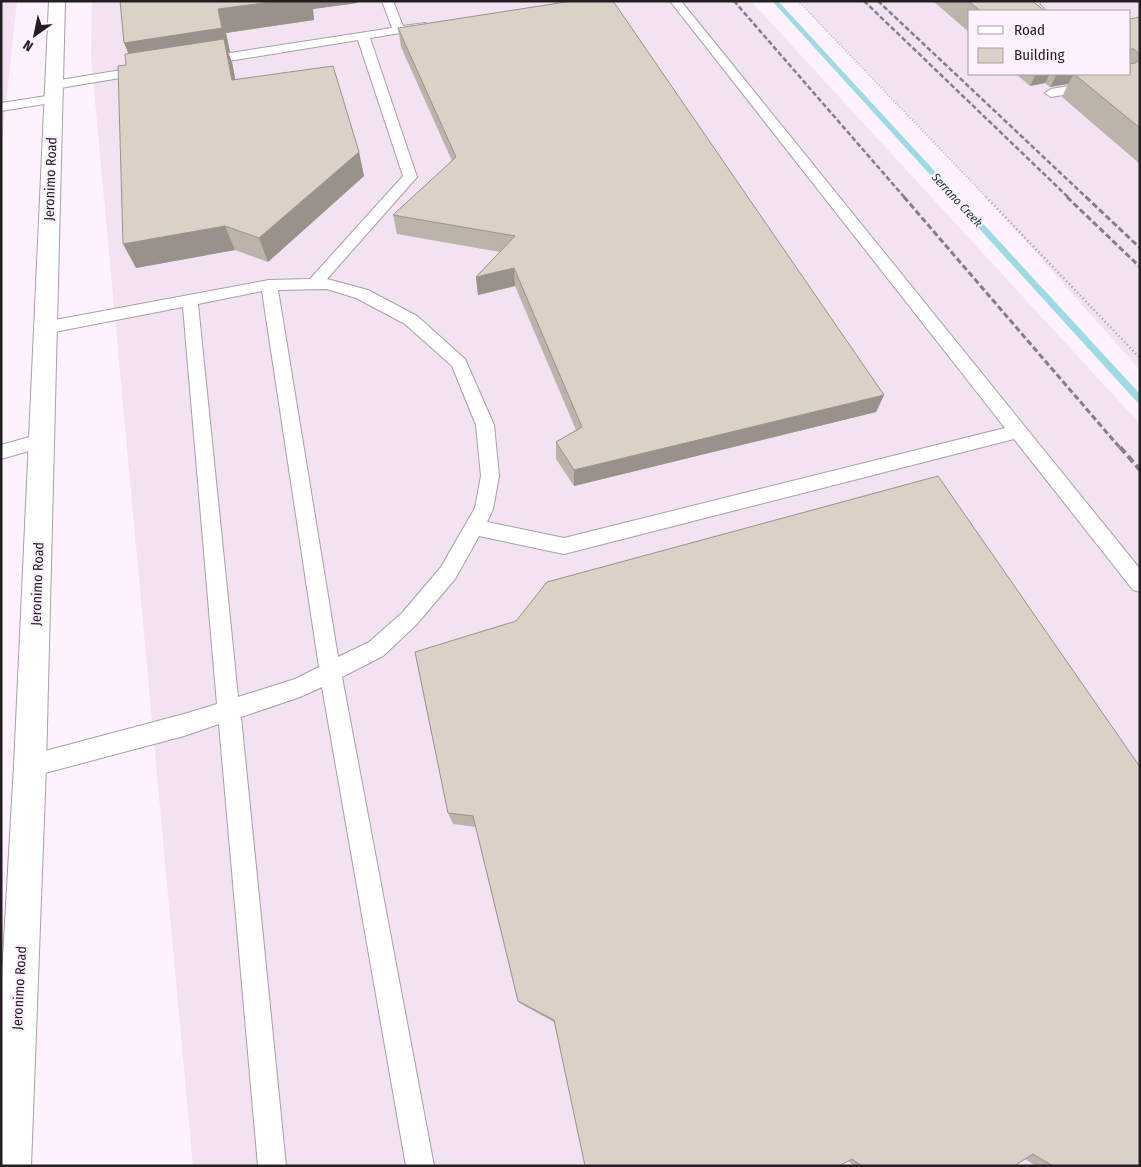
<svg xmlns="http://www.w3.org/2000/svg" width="1141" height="1167" font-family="'Fira Sans Condensed',sans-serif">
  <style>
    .built { fill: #f2e2f2; fill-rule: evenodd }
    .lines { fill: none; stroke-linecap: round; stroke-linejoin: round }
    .stream { fill: #9ddae4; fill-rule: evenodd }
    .service-casing { stroke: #a89fa9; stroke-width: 2 }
    .secondary-casing { stroke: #a89fa9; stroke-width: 2 }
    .path-far1 { stroke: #9d959d; stroke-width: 2; stroke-dasharray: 0.5 2.5; stroke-linecap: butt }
    .path { stroke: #9d959d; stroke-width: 2.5; stroke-dasharray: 1 3; stroke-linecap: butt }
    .service { fill: #fff; fill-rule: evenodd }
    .secondary { fill: #fff; fill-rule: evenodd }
    .rail-far2 { stroke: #857e85; stroke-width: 2.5; stroke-dasharray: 5 2.5; stroke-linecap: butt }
    .rail-far1 { stroke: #857e85; stroke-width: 3; stroke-dasharray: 6 3; stroke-linecap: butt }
    .rail { stroke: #857e85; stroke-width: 4; stroke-dasharray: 8 4; stroke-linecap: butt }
    .wall { fill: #bcb4aa }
    .shaded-wall { fill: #99928b }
    .building { fill: #dbd1c6; stroke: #99928b }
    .labels { text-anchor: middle; stroke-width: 4.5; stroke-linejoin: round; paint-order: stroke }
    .far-water-label { font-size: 12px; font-style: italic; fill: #133237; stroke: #fdf2fd }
    .street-label { font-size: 14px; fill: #221e22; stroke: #fdf2fd }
  </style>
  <rect width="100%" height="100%" fill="#fdf2fd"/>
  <path class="built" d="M1 1H17L1 150Z
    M92 1H751L1140 424V1166H193L91 56Z
    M798 1H1140V370L990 201ZM970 11H1130V74H970Z"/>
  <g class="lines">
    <path class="stream" d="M772 1H778L1140 394V403L1137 402Z"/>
    <g class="service-casing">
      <path id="service" d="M382 1H393L403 26 425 23 431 26 425 29 370 38 417 177 327 279 368 290 417 316 465 359 494 425 499 476 493 509 487 522 564 538 1005 428 670 1H681L1140 569V592L1133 590 1014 439 564 554 479 536 455 579 416 625 383 656 342 677 434 1166H406L322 687 300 697 241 717 286 1166H258L219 724 184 736 30 777 22 774 19 766 22 758 30 755 184 714 217 704 183 307 44 334 38 332 36 328 38 324 44 322 269 280 310 279 403 176 358 40 204 65 198 61 204 57 392 28ZM327 289 356 298 405 324 452 366 476 425 481 476 475 508 441 567 402 613 369 642 338 657 278 290ZM262 291 319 667 295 679 238 697 198 304Z
        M1041 1 1039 4 1046 11H1034L1024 2Z
        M146 66 152 70 150 73 54 89 48 85 54 81Z
        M1107 74H1120L1127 81 1121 85 1051 97 1045 93 1051 89 1111 79Z
        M53 95 59 99 57 102 1 111V103Z
        M40 434 46 436 49 441 46 446 1 459V445Z"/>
    </g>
    <g class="secondary-casing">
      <path id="secondary" d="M49 1H65L46 766 31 1166H1V992L14 766Z"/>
    </g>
    <path class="path-far1" d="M798 1 987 198"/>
    <path class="path" d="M986 197 1140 358"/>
    <use href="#service" class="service"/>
    <use href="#secondary" class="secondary"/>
    <path class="rail-far2" d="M734 1 905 198
      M864 1 1069 198
      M878 1 1087 198"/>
    <path class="rail-far1" d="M904 197 1121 449
      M1067 197 1140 267
      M1086 197 1140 248"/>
    <path class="rail" d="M1120 447 1140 470"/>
  </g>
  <path class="wall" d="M120 1 357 3 313 9 314 20 226 33 230 52H228L232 62 235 80 359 152 364 176 268 262 235 250 136 268 126 65 129 54 124 43Z
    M933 1H1032L1045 11H970V33Z
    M1140 17V164L1062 97 1068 84 1050 87 1045 83 1030 86 1016 74H1130V19Z
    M398 28 884 395 876 412 574 486 556 459V442L576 430 515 286 478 295 476 277 500 252 397 234 393 215 452 161 401 47Z
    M415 652 1140 1166H1036L1025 1159 1014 1166H855L848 1161 554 1022 521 1004 518 1001 476 827 453 824 448 813Z"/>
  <path class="shaded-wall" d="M279 1H357V3L313 9 314 20 226 33 230 52H228L232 62 240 104 134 66 124 43 218 9Z
    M1036 74H1050L1045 83 1030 86Z
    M1057 74H1074L1068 84 1050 87Z
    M359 152 364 176 268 262 259 238Z
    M225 226 235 250 136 268 123 244Z
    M514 268 515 286 478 295 476 277Z
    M884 395 876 412 574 486V470Z"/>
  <path class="building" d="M120 1H279L218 9 222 28 124 43Z
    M572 1H613L884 395 574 470 556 442 582 427 514 268 476 277 515 236 393 215 456 157 398 28Z
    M969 1H1032L1045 11H980Z
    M1140 17V55L1134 49H1130V19Z
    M224 39 232 80 333 66 359 152 259 238 225 226 123 244 118 66 126 65 125 54Z
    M1140 60V128L1074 74H1130V64L1135 63Z
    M938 476 1140 767V1166H1053L1033 1154 1014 1166H862L852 1159 839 1166H585L554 1020 518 1001 473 816 448 813 415 652 516 621 547 582Z"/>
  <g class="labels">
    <g class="far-water-label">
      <text transform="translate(957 200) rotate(47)" y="4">Serrano Creek</text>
    </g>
    <g class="street-label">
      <text transform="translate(50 179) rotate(-88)" y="5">Jeronimo Road</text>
      <text transform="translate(37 584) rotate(-88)" y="5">Jeronimo Road</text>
      <text transform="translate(19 988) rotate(-87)" y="5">Jeronimo Road</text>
    </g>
  </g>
  <rect width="1141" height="1167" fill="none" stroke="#221e22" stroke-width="5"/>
  <rect x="968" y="10" width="162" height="65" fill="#fdf2fd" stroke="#a59da5"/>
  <rect x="978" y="26" width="25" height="8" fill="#ffffff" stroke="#a59da5"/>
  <text x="1014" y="35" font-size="15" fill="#221e22">Road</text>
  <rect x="978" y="48" width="25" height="15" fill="#dbd1c6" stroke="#a59da5"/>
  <text x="1014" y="60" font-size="15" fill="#221e22">Building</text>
  <g transform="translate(35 35) rotate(213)" stroke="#fdf2fd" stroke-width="4" paint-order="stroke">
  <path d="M0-4L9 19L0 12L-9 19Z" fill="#221e22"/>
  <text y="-8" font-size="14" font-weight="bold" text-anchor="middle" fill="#221e22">N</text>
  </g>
</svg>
